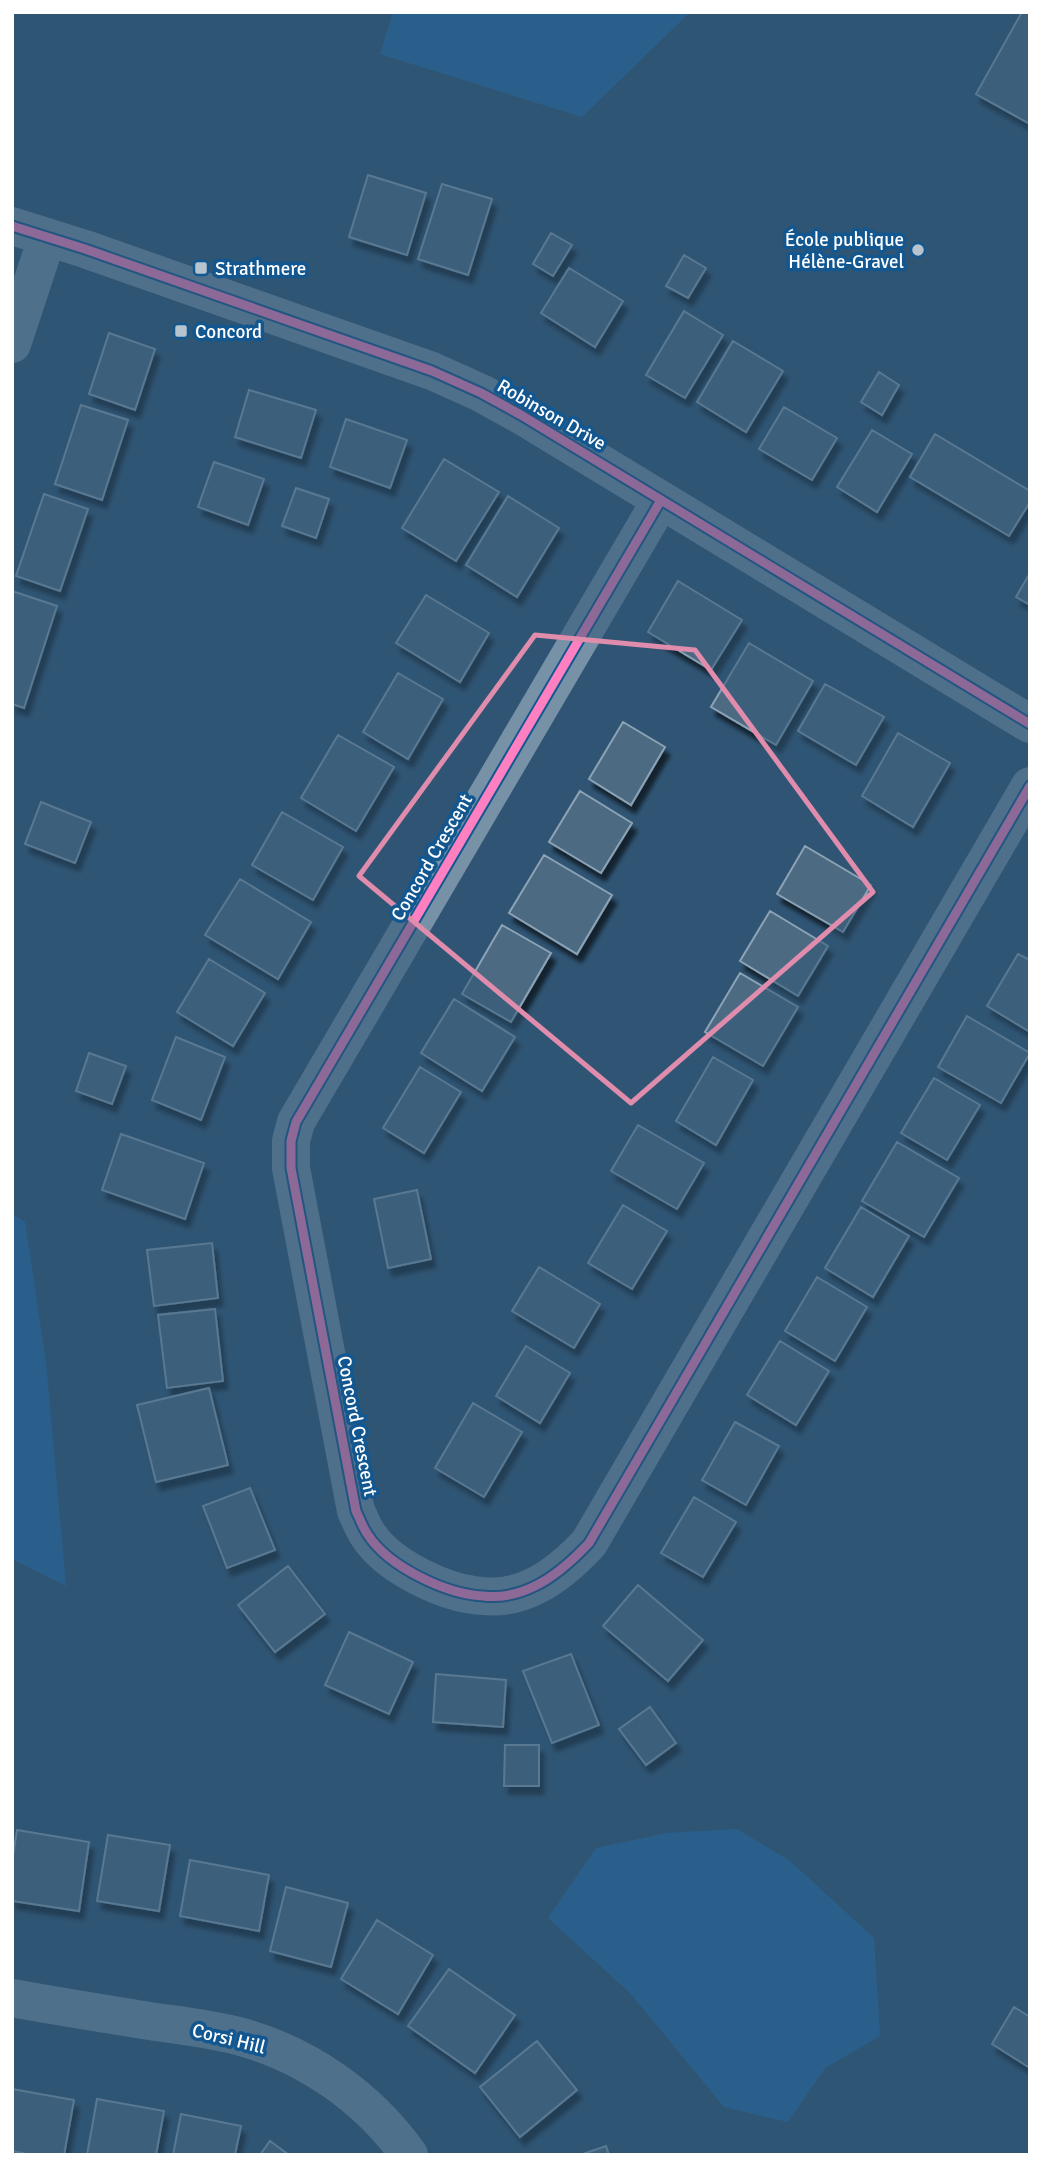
<svg xmlns="http://www.w3.org/2000/svg" width="1042" height="2167" font-family="Signika,sans-serif">
  <style>
    .green { fill: #246ca6 }
    .building { fill: #4d6b83; stroke: #8ca3b5; stroke-width: 2; filter: url(#shadow) }
    .lines { fill: none; stroke-linecap: round; stroke-linejoin: round }
    .minor { stroke: #7791a7; stroke-width: 38 }
    .cycleway-casing { stroke: #135791; stroke-width: 13 }
    .cycleway { stroke: #ff80c0; stroke-width: 9 }
    .marked { fill: none; stroke: #e08cad; stroke-width: 5; stroke-linejoin: round }
    .poi-dot { fill: #b7c4ce; stroke: #135791; stroke-width: 2.5 }
    .labels { text-anchor: middle; stroke-width: 7; stroke-linejoin: round; paint-order: stroke }
    .poi-label { font-size: 19px; fill: #fff; stroke: #135791; text-anchor: start }
    .street-label { font-size: 19px; fill: #fff; stroke: #135791 }
  </style>
  <defs>
    <filter id="shadow"><feDropShadow dx="4.5" dy="8" stdDeviation="2" flood-color="#0009"/></filter>
  </defs>
  <rect width="100%" height="100%" fill="#305574"/>
  <path class="green" d="M393 12H690L582 117 380 54Z
    M12 1214 25 1222 46 1363 66 1586 12 1559Z
    M737 1829 790 1861 874 1938 880 2036 825 2068 788 2122 724 2107 631 1994 548 1918 596 1848 667 1833Z"/>
  <path class="building" d="M1022 12H1030V124L976 94Z
    M368 175 426 193 407 255 349 237Z
    M442 184 492 199 468 275 418 259Z
    M551 233 572 245 553 276 533 264Z
    M684 255 706 268 688 298 666 286Z
    M569 268 623 301 595 347 541 313Z
    M684 311 723 335 685 398 646 375Z
    M109 333 155 349 135 410 89 394Z
    M733 341 783 371 746 432 697 402Z
    M879 372 899 385 882 415 861 402Z
    M249 390 316 410 301 458 235 437Z
    M81 405 128 420 102 500 55 484Z
    M784 407 837 438 812 480 759 449Z
    M346 419 407 440 390 488 330 467Z
    M872 430 912 454 877 512 837 487Z
    M935 434 1030 491V502L1009 536 910 477Z
    M444 459 499 492 456 561 402 528Z
    M214 462 264 479 248 525 198 507Z
    M296 488 329 499 316 538 282 526Z
    M44 494 88 509 60 591 16 576Z
    M508 496 559 528 517 597 466 565Z
    M1030 573V605L1016 597Z
    M678 581 742 620 711 670 648 632Z
    M12 591 57 606 24 708 12 704Z
    M426 595 489 633 460 682 396 643Z
    M749 643 813 681 776 745 711 707Z
    M398 673 443 699 408 759 363 732Z
    M825 684 884 717 856 765 798 731Z
    M623 722 665 747 631 805 589 779Z
    M898 733 950 763 913 827 862 796Z
    M338 735 394 767 356 831 301 798Z
    M580 791 632 823 601 873 549 842Z
    M41 802 91 822 75 863 25 844Z
    M282 812 343 847 313 900 252 865Z
    M805 846 871 885 843 932 777 894Z
    M544 855 612 895 577 954 509 913Z
    M240 879 311 922 278 979 205 935Z
    M770 911 828 946 798 996 740 961Z
    M502 925 551 953 511 1022 462 994Z
    M1018 954 1030 960V1032L987 1006Z
    M209 959 265 993 233 1046 177 1012Z
    M740 973 798 1007 763 1066 705 1032Z
    M454 999 515 1037 482 1091 421 1053Z
    M967 1016 1030 1053 1001 1103 938 1067Z
    M176 1037 225 1057 201 1120 152 1100Z
    M89 1053 126 1066 112 1104 76 1091Z
    M713 1057 753 1080 716 1145 676 1121Z
    M420 1067 461 1092 424 1153 383 1128Z
    M934 1078 980 1105 947 1160 901 1133Z
    M638 1125 704 1163 677 1209 611 1171Z
    M121 1134 204 1163 185 1219 102 1190Z
    M897 1142 959 1178 924 1237 862 1201Z
    M417 1190 431 1259 388 1268 374 1199Z
    M623 1205 667 1231 632 1289 588 1263Z
    M861 1207 909 1236 873 1297 825 1268Z
    M212 1243 218 1298 154 1306 147 1250Z
    M539 1267 600 1304 574 1348 512 1311Z
    M817 1277 867 1307 835 1361 785 1331Z
    M215 1309 223 1381 167 1388 158 1315Z
    M780 1341 829 1371 796 1425 747 1395Z
    M526 1346 570 1373 540 1423 496 1396Z
    M209 1388 228 1465 156 1482 137 1405Z
    M473 1403 522 1432 484 1497 435 1468Z
    M735 1422 779 1446 746 1505 702 1480Z
    M250 1488 275 1550 227 1568 203 1506Z
    M694 1497 736 1522 703 1577 661 1553Z
    M288 1566 325 1614 275 1652 238 1605Z
    M638 1585 703 1640 668 1681 603 1626Z
    M349 1632 413 1662 389 1714 325 1685Z
    M571 1654 599 1725 552 1743 523 1671Z
    M436 1674 506 1680 503 1727 433 1722Z
    M650 1707 676 1743 646 1765 619 1729Z
    M505 1745H539V1786H504Z
    M17 1830 89 1842 79 1911 12 1901V1862Z
    M108 1835 170 1845 159 1911 97 1901Z
    M190 1860 269 1875 259 1931 180 1916Z
    M286 1887 348 1903 331 1967 270 1951Z
    M377 1920 433 1955 398 2014 341 1979Z
    M449 1969 515 2015 475 2073 408 2026Z
    M1014 2007 1030 2017V2068L992 2044Z
    M537 2041 577 2090 520 2137 480 2087Z
    M12 2089 74 2100 64 2155H31L12 2151Z
    M97 2099 164 2111 156 2155H87Z
    M181 2114 241 2126 235 2155H173Z
    M270 2141 289 2155H260Z
    M606 2146 609 2155H580Z"/>
  <g class="lines">
    <path class="minor" d="M12 226 85 249 432 371 481 393 521 415 1030 724
      M12 344 47 238
      M661 500 296 1122 291 1141V1168L356 1511C360 1519 363 1528 368 1535 389 1567 446 1594 483 1596 500 1598 519 1594 535 1586 556 1576 573 1560 589 1543L1030 786
      M12 1998C56 2006 100 2013 143 2020 175 2025 207 2028 238 2036 306 2054 368 2097 409 2155"/>
    <g class="cycleway-casing">
      <path id="cycleway" d="M12 226 85 249 432 371 481 393 521 415 1030 724
        M661 500 296 1122 291 1141V1168L356 1511C360 1519 363 1528 368 1535 389 1567 446 1594 483 1596 500 1598 519 1594 535 1586 556 1576 573 1560 589 1543L1030 786"/>
    </g>
    <use href="#cycleway" class="cycleway"/>
  </g>
  <path d="M0 0H1042V2167H0ZM535 635 695 650 873 892 631 1103 359 876Z" fill="#305574" fill-opacity=".55" fill-rule="evenodd"/>
  <path class="marked" d="M535 635 695 650 873 892 631 1103 359 876Z"/>
  <g class="poi-dot">
    <circle cx="918" cy="250" r="7"/>
    <rect x="194" y="261" width="14" height="14" rx="3.5"/>
    <rect x="174" y="324" width="14" height="14" rx="3.5"/>
  </g>
  <g class="labels">
    <g class="poi-label">
      <text x="904" y="246" text-anchor="end">École publique<tspan x="904" dy="22">Hélène-Gravel</tspan></text>
      <text x="215" y="275">Strathmere</text>
      <text x="195" y="338">Concord</text>
    </g>
    <g class="street-label">
      <text transform="translate(552 414) rotate(30)" y="7">Robinson Drive</text>
      <text transform="translate(431 857) rotate(-60)" y="7">Concord Crescent</text>
      <text transform="translate(358 1426) rotate(79)" y="7">Concord Crescent</text>
      <text transform="translate(229 2038) rotate(14)" y="7">Corsi Hill</text>
    </g>
  </g>
  <rect width="1042" height="2167" fill="none" stroke="#ffffff" stroke-width="28"/>
</svg>
